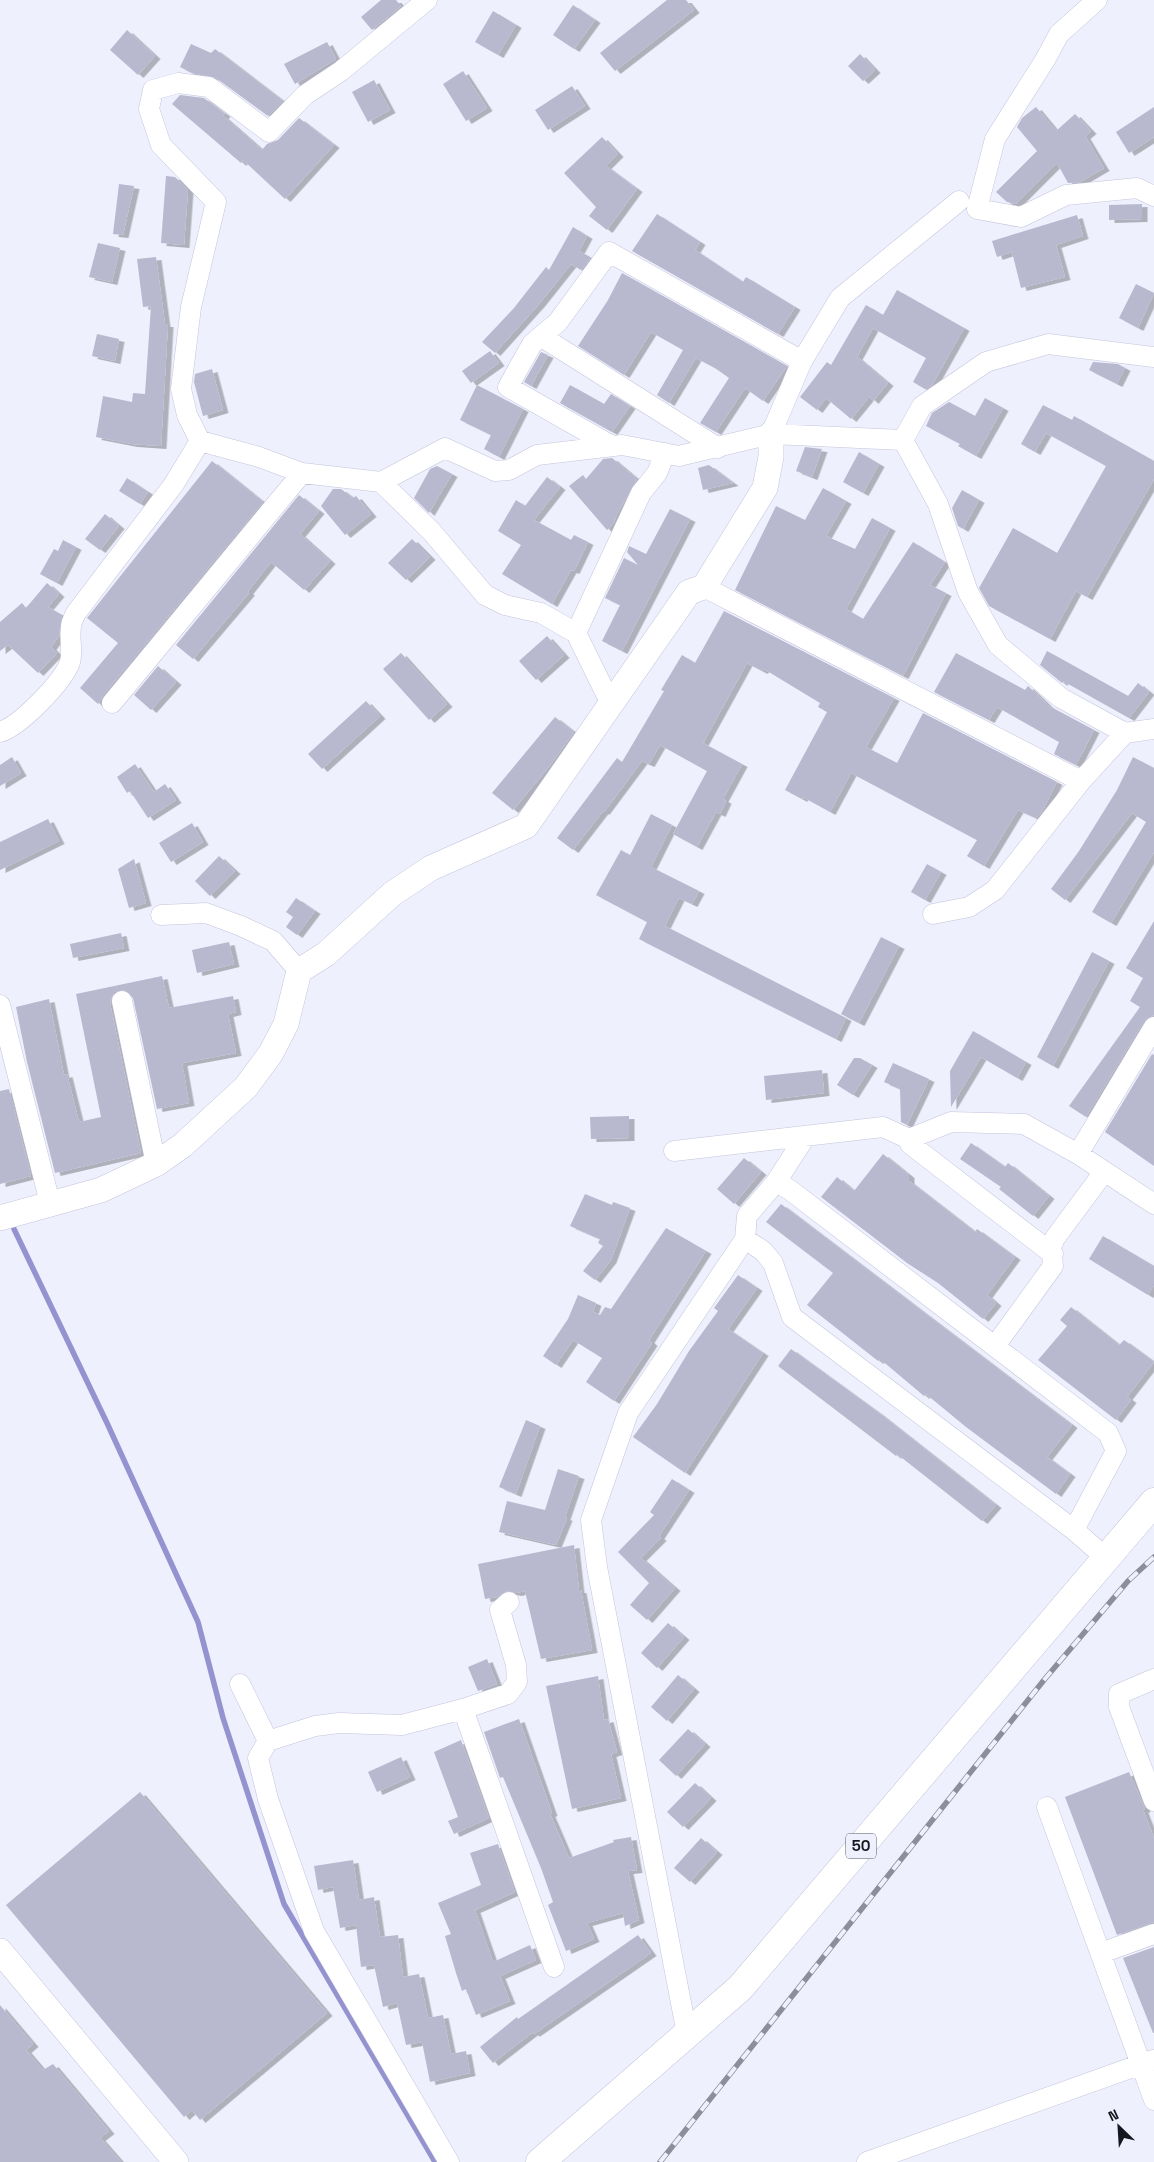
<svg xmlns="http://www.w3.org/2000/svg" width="1154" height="2162" font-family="'Space Grotesk',sans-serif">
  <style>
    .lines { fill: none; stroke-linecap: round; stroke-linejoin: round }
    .stream { stroke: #9493cf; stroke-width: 5.5 }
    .building { fill: #b8b8cf; filter: url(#shadow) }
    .minor-casing { stroke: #c3c4db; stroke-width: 21 }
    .tertiary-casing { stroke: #c3c4db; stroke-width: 26 }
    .primary-casing { stroke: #c3c4db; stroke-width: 29 }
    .minor { stroke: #fff; stroke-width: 20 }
    .tertiary { stroke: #fff; stroke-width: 25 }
    .primary { stroke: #fff; stroke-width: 28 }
    .rail-casing { stroke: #8e8e9a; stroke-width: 5.5 }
    .rail { stroke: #eff0fe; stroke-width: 4; stroke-dasharray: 11; stroke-linecap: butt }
    .labels { text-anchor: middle; stroke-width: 4; stroke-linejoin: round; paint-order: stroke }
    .shield { fill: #eff0fe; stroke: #585862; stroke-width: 1 }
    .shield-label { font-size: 15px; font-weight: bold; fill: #17171f }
  </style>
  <defs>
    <filter id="shadow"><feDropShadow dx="5.5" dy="3" stdDeviation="0" flood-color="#0004"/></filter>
  </defs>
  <rect width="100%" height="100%" fill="#eff0fe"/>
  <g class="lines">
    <path class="stream" d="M14 1229 107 1423 198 1622 223 1718 284 1904 435 2162"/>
  </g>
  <path class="building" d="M381 0H396L401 6 372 30 361 17Z
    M667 0H686L694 10 615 71 600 53Z
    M573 5 595 20 574 49 553 35Z
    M493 11 516 25 498 55 475 42Z
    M127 30 155 56 138 75 110 50Z
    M327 42 336 59 295 84 284 64Z
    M191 44 211 53 215 49 283 101 268 116 216 78 192 73 180 67Z
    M860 54 875 70 863 81 848 66Z
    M463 71 487 108 466 121 443 84Z
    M374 80 390 110 368 122 352 92Z
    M572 86 585 106 548 130 535 110Z
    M180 95 204 98 225 114 223 116 262 150 267 144 278 140 299 118 334 145 285 199 243 160 241 163 172 104Z
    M1036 107 1056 131 1075 114 1091 131 1085 136 1104 168 1080 182 1068 183 1057 163 1016 204 1007 202 996 192 1037 151 1017 127 1022 118Z
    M1154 107V137L1129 153 1116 132Z
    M602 137 618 154 606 166 637 189 607 230 589 216 596 207 564 173Z
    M166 176 175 177 188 190 184 245 161 243Z
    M119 184 134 186 123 235 113 234Z
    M1142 204V219L1109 220V205Z
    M657 214 700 242 695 250 743 282 746 277 795 307 778 334 632 251Z
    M1077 215 1083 236 1056 245 1065 277 1021 288 1012 252 997 257 992 241Z
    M573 227 587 236 579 251 590 257 589 260 581 270 571 264 540 303 495 353 482 342 514 308 546 267 549 270Z
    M98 243 120 248 112 282 89 277Z
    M156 257 165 324H168L161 446 132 444 96 437 103 396 132 402 133 393 145 394 151 306 143 307 137 259Z
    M622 273 787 366 763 401 745 388 716 432 700 423 729 378 715 368 696 358 669 403 657 395 683 350 651 332 624 375 578 346 608 300Z
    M1136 284 1154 293 1138 328 1119 318Z
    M897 290 964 328 932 385 925 389 913 382 926 358 873 328 857 357 888 383 873 401 869 397 851 419 826 398 817 410 800 397 827 362 831 365 866 305 883 315Z
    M97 334 119 339 115 361 92 356Z
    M490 351 499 363 471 383 462 371Z
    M541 352 548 355 531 386 524 382Z
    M1093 362 1118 364 1125 368 1117 384 1089 370Z
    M212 369 223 410 203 416 194 382 195 374Z
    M477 385 523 409 499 457 484 449 491 435 460 420Z
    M570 385 604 404 611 394 630 406 612 432 560 403Z
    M985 398 1003 408 976 456 958 446 960 444 926 426 932 413 949 402 975 416Z
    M1043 405 1072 420 1074 416 1154 461V479L1087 597 1076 591 1050 639 989 606 979 588 1013 528 1057 553 1106 466 1046 433 1035 452 1021 444Z
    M805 447 822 449 812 477 796 471Z
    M859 452 879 464 863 493 843 482Z
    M612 458 637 479 617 514 614 523 607 530 569 486 583 475 586 479 603 459Z
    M212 461 263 502 103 695 98 704 80 688 118 643 87 618Z
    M709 465 733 483 703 490 698 468Z
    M437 466 452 474 429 513 414 498 430 469Z
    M547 477 560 487 534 520 571 540 574 535 588 542 574 571 571 570 552 604 502 574 521 545 498 531 516 500 525 506Z
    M127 478 148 492 140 504 119 491Z
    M823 488 846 501 826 536 855 549 872 518 890 528 846 609 863 619 913 542 945 562 930 585 946 593 903 676 735 590 776 506 805 520Z
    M333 489H341L353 498 356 496 371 514 345 535 321 506Z
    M962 490 979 500 963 529 958 526 952 508Z
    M299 495 319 511 300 534 330 561 304 590 271 562 248 591 249 593 193 659 176 645Z
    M670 509 690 519 622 651 602 641 620 605 605 598 624 558 638 565 627 552 629 546 646 554Z
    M105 514 119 526 100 550 85 539Z
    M412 539 430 557 406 580 388 563Z
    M63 540 76 547 57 583 40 574 54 549 58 551Z
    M47 583 59 594 48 607 62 615 59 636 51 647 57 653 38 673 8 645 0 651V622L22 603 26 608Z
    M724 611 894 698 866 747 897 763 923 713 1057 782 1043 810 1036 818 1018 810 984 866 967 856 977 840 851 773 830 812 803 797 802 799 785 790 827 712 818 707 820 703 764 669 762 671 747 663 703 743 742 764 723 799 726 801 720 814 716 812 697 847 673 834 707 771 660 745 649 764 642 761 604 812 603 811 573 850 557 838 617 758 622 762 664 691 661 690 682 655 695 663Z
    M547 636 564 655 536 680 519 661Z
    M1047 651 1128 696 1138 683 1149 692 1129 718 1063 681 1062 683 1040 665Z
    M401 653 447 704 429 720 383 669Z
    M956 653 1025 690 1028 686 1049 706 1094 730 1076 765 1054 754 1059 742 997 707 989 720 934 692Z
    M158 666 176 682 151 710 134 695Z
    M366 701 380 716 322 769 308 754Z
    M555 717 574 732 548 768 513 810 492 793Z
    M12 757 21 773 0 786V765Z
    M1133 757 1154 768V852L1111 923 1092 912 1146 822 1132 813 1065 900 1051 889 1079 851 1117 790Z
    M135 764 154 792 165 784 176 800 148 818 130 791 127 793 117 777Z
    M651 814 672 825 651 867 699 891 692 904 679 898 665 926 846 1018 836 1039 639 939 647 922 596 895 621 850 630 855Z
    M48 819 59 841 0 870V842Z
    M192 823 203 842 171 862 159 843Z
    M219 856 235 871 210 896 195 881Z
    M134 859 146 903 129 908 118 869Z
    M927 864 941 872 925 900 911 892Z
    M296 898 315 911 297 935 286 927 293 917 286 912Z
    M1154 921V1015L1144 1021 1086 1117 1069 1106 1140 1007 1130 1001 1143 978 1126 968Z
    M121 933 124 948 73 958 70 944Z
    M881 937 899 946 859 1023 841 1014Z
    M229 942 234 964 197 973 192 950Z
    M1092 952 1109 961 1053 1066 1037 1057Z
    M162 976 169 1008 233 996 236 1012 228 1014 236 1053 182 1063 189 1103 157 1109 133 998 125 990 114 992 110 1003 141 1153 55 1173 27 1062 16 1007 49 999 64 1075 67 1074 79 1122 101 1117 76 994Z
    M973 1031 1026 1062 1017 1078 981 1057 951 1107 950 1071Z
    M1152 1054 1154 1055V1166L1105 1132Z
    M854 1058H860L872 1065 853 1095 837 1085Z
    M893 1063 929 1079 907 1125 901 1122 900 1089 884 1082Z
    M822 1070 824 1093 766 1100 764 1076Z
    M9 1089 31 1176 0 1184V1091Z
    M629 1116V1138L591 1139 590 1117Z
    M971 1143 1005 1167 1008 1163 1049 1196 1033 1216 999 1189 1001 1187 960 1159Z
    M883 1154 909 1175V1181L975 1232 977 1229 1015 1257 987 1295 996 1303 983 1319 938 1283 907 1263 821 1197 837 1177 854 1191Z
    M744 1158 761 1172 734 1204 717 1189Z
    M585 1194 612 1205 613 1202 630 1208 611 1260 595 1280 583 1271 603 1246 598 1243 600 1239 570 1226Z
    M781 1204 1072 1425 1047 1457 1070 1474 1056 1494 966 1427 926 1394 924 1396 880 1359 878 1361 807 1305 833 1273 766 1222Z
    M666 1228 706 1251 649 1340 652 1343 614 1401 586 1382 602 1358 573 1340 556 1365 543 1356 568 1319 578 1295 596 1303 593 1312 600 1315 605 1307 611 1309Z
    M1103 1236 1154 1266V1285L1148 1295 1089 1259Z
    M738 1275 757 1288 728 1329 763 1353 685 1473 633 1437 657 1404 689 1351 718 1311 714 1308Z
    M1071 1307 1119 1345 1124 1340 1154 1362 1127 1397 1131 1400 1116 1420 1038 1360 1067 1326 1060 1320Z
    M791 1349 879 1413 996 1505 982 1521 897 1454 896 1456 778 1366Z
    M526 1420 540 1426 516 1494 499 1487Z
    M558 1469 579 1476 565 1517 567 1518 556 1545 499 1532 507 1501 545 1510Z
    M672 1479 689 1490 659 1536 661 1538 641 1558 675 1588 647 1620 630 1605 649 1583 618 1552 654 1515 650 1512Z
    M574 1545 579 1590H581L592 1650 541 1659 525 1591 516 1593 506 1591 497 1597 485 1599 478 1564Z
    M668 1623 684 1637 657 1668 641 1653Z
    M487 1659 497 1684 478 1691 468 1667Z
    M678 1675 694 1689 667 1721 651 1707Z
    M598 1676 604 1720 608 1719 617 1752 611 1754 621 1798 572 1809 546 1686Z
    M519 1719 552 1813 550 1814 569 1858 614 1842 613 1840 631 1837 637 1870 628 1871 639 1920 625 1926 623 1913 587 1923 594 1939 566 1951 548 1905 553 1902 541 1868 503 1777 500 1778 484 1732Z
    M688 1729 705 1744 676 1776 659 1760Z
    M461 1740 489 1818 454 1834 448 1821 458 1817 434 1752Z
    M401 1757 410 1777 377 1792 368 1772Z
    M1129 1772 1145 1809 1143 1810 1154 1838V1922L1117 1935 1065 1797Z
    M695 1783 711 1798 683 1827 667 1812Z
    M140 1792 327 2013 200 2120 192 2110 184 2117 6 1905Z
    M701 1838 717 1852 690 1882 674 1868Z
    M498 1844 515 1892 475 1910 493 1962 530 1945 536 1960 500 1976 510 2001 476 2015 466 1989 462 1991 456 1973 445 1936 451 1934 438 1903 481 1885 470 1853Z
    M353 1860 359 1900 374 1897 380 1937 398 1935 403 1977 419 1974 428 2018 443 2015 451 2054 466 2051 470 2073 430 2082 422 2042 406 2045 397 2003 383 2007 374 1965 361 1967 356 1925 340 1928 333 1887 318 1890 314 1866Z
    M638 1935 651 1953 534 2034 533 2032 493 2063 480 2047 517 2017 518 2019Z
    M1154 1947V2033H1153L1123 1958Z
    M0 2005 33 2044 26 2050 43 2070 53 2064 109 2131 100 2138 121 2162H0Z"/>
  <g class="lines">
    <g class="minor-casing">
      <path id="minor" d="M1097 0 1059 34 1045 60 995 139 977 209 1021 217 1066 195 1137 188 1154 196
        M542 337 718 448
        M802 361 840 298 959 201
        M903 440 938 504 968 592 998 645 1061 698 1125 733
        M200 441 187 415 181 389 191 307 216 202 161 145 149 109 153 90 178 83 209 87 269 132 305 95 341 71 427 0
        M612 446 508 387 532 344 558 322 609 252 802 361 771 434
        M381 482 432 532 485 595 505 605 541 613 576 633 611 704
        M704 587 1081 781
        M576 633 641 493 657 473 665 453
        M112 703 302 473
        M0 732C20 726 63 682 70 662 73 651 69 638 71 627 71 622 74 617 76 613L174 484 200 441 259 457 302 473 381 482 445 448 495 471 509 470 537 455 622 445 679 456 771 434 903 440 922 406 986 362 1048 344 1154 357
        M933 914 969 907 995 890 1081 781 1125 733 1154 729
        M161 915 206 913 241 926 273 941 299 971
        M122 1001 156 1164
        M0 1005 50 1203
        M909 1139 910 1144 1053 1254
        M674 1151 883 1127 909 1139 951 1122 1024 1124 1078 1154 1154 1204
        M1078 1154 1154 1027
        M776 1182 790 1190 1108 1433 1116 1451 1074 1530 1107 1559
        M745 1239 763 1251 773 1263 792 1317 1074 1530
        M995 1346 1053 1266 1051 1247 1055 1238 1104 1172
        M1154 1679 1119 1694V1707L1154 1801
        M240 1684 268 1741 258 1758 268 1799 314 1931 449 2162
        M463 1709 554 1967
        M268 1741 315 1726 339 1723 402 1725 463 1709 508 1694 517 1682 516 1665 500 1610 509 1602
        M1047 1807 1154 2100
        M1101 1953 1154 1934
        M687 2034 597 1567 591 1520 628 1413 745 1239 747 1216 776 1182 805 1137
        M867 2162 1153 2060"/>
    </g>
    <g class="tertiary-casing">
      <path id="tertiary" d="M0 1218 101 1190 156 1164 183 1145 246 1087 271 1053 286 1024 299 971 326 954 392 894 431 868 526 826 689 592 704 587 765 488 771 457V434
        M0 1951 176 2162"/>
    </g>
    <g class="primary-casing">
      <path id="primary" d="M540 2162 740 1988 1154 1502"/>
    </g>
    <use href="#minor" class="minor"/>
    <use href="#tertiary" class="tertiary"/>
    <use href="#primary" class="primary"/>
    <g class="rail-casing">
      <path id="rail" d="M660 2162 1044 1680 1128 1581 1154 1557"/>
    </g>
    <use href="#rail" class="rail"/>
  </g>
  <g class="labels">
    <rect class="shield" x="846" y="1833.5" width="30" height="25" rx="4"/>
    <g class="shield-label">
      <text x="861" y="1851">50</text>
    </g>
  </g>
  <g transform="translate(1119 2127) rotate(335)" stroke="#eff0fe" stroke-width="4" paint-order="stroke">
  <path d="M0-4L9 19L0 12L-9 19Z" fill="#17171f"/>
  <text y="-8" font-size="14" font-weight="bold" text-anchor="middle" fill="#17171f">N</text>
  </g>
</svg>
